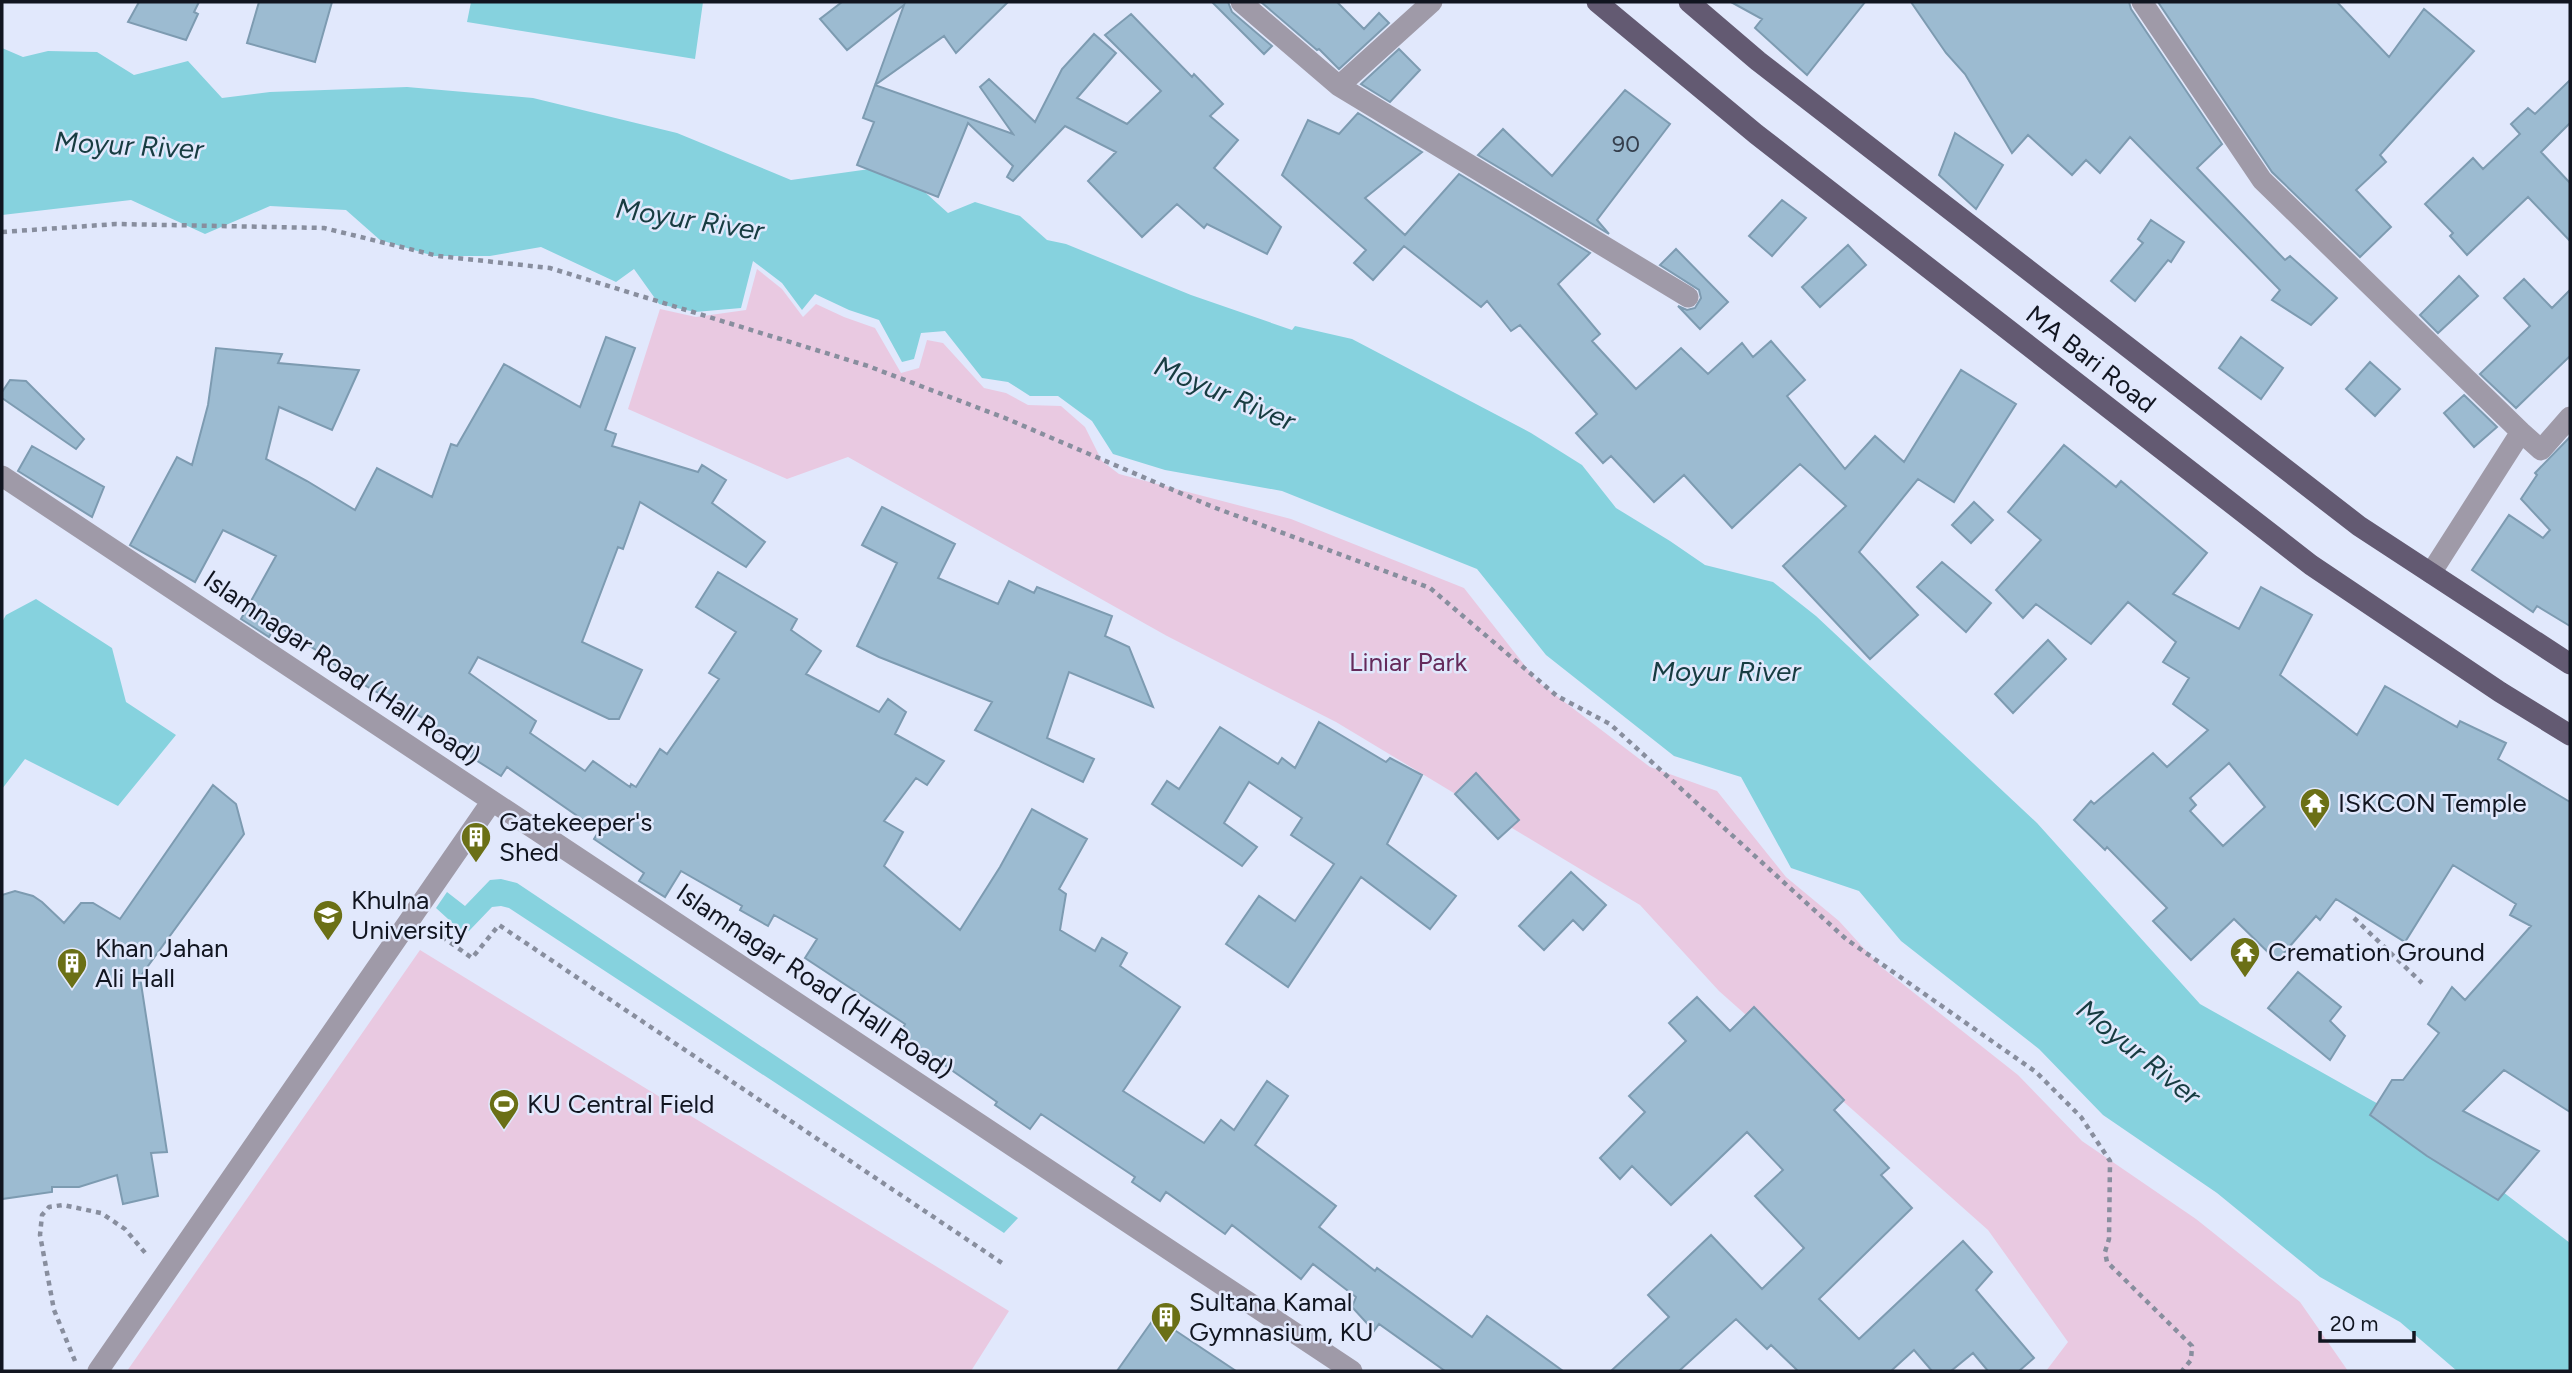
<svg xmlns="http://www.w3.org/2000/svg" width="2572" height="1373" font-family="Figtree,sans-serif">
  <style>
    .green { fill: #e9c9e1 }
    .water { fill: #86d2de }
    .building { fill: #9cbbd1; stroke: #7d9bb1; stroke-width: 2; fill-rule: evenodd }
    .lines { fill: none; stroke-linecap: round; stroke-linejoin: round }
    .path { stroke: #888e9e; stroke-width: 4.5; stroke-dasharray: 5 5; stroke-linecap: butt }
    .minor { stroke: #9f9aa8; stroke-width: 21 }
    .major { stroke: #635a72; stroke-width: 21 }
    .labels { text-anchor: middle; stroke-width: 5; stroke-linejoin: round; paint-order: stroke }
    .number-label { font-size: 23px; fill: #343e4c }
    .street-label { font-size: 26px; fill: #111520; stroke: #e1e8fc }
    .park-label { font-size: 26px; fill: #652a5b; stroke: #e1e8fc }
    .poi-label { font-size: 26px; fill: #111520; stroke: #e1e8fc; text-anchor: start }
    .water-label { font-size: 28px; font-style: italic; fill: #173c41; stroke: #e1e8fc }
  </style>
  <rect width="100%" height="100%" fill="#e1e8fc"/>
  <path class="green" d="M757 269 782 289 803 317 816 304 844 317 875 328 901 373 919 368 927 340 943 343 984 388 1006 393 1028 405 1061 406 1085 427 1102 461 1119 474 1291 519 1464 588 1537 681 1650 767 1717 791 1786 877 1839 921 1880 966 2018 1075 2082 1141 2196 1219 2300 1302 2348 1371H2046L2068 1342 1988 1230 1719 991 1640 905 1336 722 1167 636 848 457 787 479 628 409 660 309 696 317 746 310Z
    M420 950 1009 1311 971 1371H127Z"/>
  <path class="water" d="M471 2H703L695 59 467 22Z
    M2 48 23 57 48 51 97 52 134 75 188 61 222 98 270 92 407 87 533 98 677 133 791 180 877 168 918 186 948 213 975 202 1020 216 1047 240 1066 244 1191 295 1292 330 1295 326 1352 339 1531 433 1582 465 1616 508 1670 541 1705 565 1773 582 1816 616 2037 823 2200 1004 2414 1124 2570 1243V1371H2457L2400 1322 2320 1277 2217 1193 2103 1115 2039 1049 1901 941 1859 891 1791 868 1741 777 1674 756 1546 655 1477 569 1282 491 1165 470 1113 454 1092 421 1058 396H1030L1008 382 982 378 945 331 921 333 914 359 902 362 879 320 849 310 815 294 802 310 782 283 753 261 741 308 695 312 659 304 634 269 616 282 541 247 490 256H434L380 240 346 210 270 206 205 234 131 200 2 215Z
    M36 599 112 648 126 702 176 735 118 806 25 759 2 789V622L6 615Z
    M501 879 517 883 1018 1218 1004 1233 509 908 501 906 492 907 469 931 459 929 436 908 447 892 465 906 490 880Z"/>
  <path class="building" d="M139 2H199L194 12 198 14 186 40 128 22Z
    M259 2H332L315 62 247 43Z
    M842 2H1008L956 53 944 36 875 85 904 5 847 50 820 19Z
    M1212 2H1228L1232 12 1272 46 1264 54Z
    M1261 2H1337L1364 29 1379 13 1389 23 1339 69 1319 49 1317 50Z
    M1731 2H1865L1807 75 1755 28 1762 19Z
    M1911 2H2129L2131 9 2222 144 2197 168 2285 260 2290 256 2337 298 2311 325 2272 300 2280 290 2130 137 2100 173 2086 160 2072 175 2028 135 2012 153 1965 74 1946 53Z
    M2158 2H2337L2389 57 2424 9 2474 51 2380 155 2386 162 2356 190 2391 227 2360 257 2272 172Z
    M1131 14 1192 77 1194 74 1223 104 1210 116 1238 140 1214 168 1281 227 1267 254 1207 224 1204 228 1177 204 1142 237 1088 181 1116 152 1065 126 1013 181 1007 177 1013 166 968 123 938 197 857 165 874 122 863 118 875 85 1013 134 980 87 989 79 1035 122 1062 69 1094 34 1116 53 1077 98 1127 124 1161 91 1105 35Z
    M1399 49 1420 70 1390 102 1361 84Z
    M2570 80V123L2541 152 2570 183V241L2528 197 2467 255 2450 236 2453 233 2425 204 2473 158 2483 169 2520 134 2511 124 2528 108 2535 114Z
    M1625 90 1670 124 1597 220 1609 234 1478 155 1503 129 1552 176Z
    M1358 113 1422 152 1365 198 1405 235 1459 174 1590 253 1558 284 1600 334 1592 341 1636 389 1681 348 1708 374 1742 343 1753 357 1771 341 1805 380 1787 396 1845 469 1875 436 1904 462 1961 370 2016 404 1954 502 1918 479 1859 552 1918 615 1870 659 1783 566 1846 506 1800 464 1732 528 1684 475 1654 502 1611 456 1603 463 1576 433 1597 414 1520 325 1511 331 1487 301 1481 307 1404 246 1373 280 1354 263 1366 250 1282 175 1308 120 1339 134Z
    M1955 133 2003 165 1976 209 1939 175Z
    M1782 200 1806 218 1772 256 1749 236Z
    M2151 220 2184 242 2171 262 2168 260 2135 301 2111 281 2143 243 2138 239Z
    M1848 245 1866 265 1820 307 1802 287Z
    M1676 249 1728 302 1700 329 1678 306 1687 310 1695 308 1701 298 1699 290 1660 265Z
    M2459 276 2478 296 2438 333 2420 315Z
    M2524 279 2552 308 2570 290V356L2516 408 2480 374 2530 326 2504 298Z
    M606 337 635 348 605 430 616 434 612 446 698 472 702 465 726 480 712 503 765 542 746 567 640 502 623 549 618 547 582 642 642 670 619 719H609L478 657 469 673 536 721 530 733 585 771 593 761 630 787 631 784 636 787 660 749 667 754 719 679 709 673 736 632 696 607 718 572 797 619 791 630 821 651 806 674 879 712 888 699 906 712 895 734 944 761 927 785 916 778 884 821 903 832 884 866 960 930 1000 867 1032 809 1087 839 1059 889 1066 894 1060 930 1095 951 1102 938 1127 953 1120 966 1180 1007 1123 1091 1204 1143 1221 1120 1234 1130 1267 1081 1288 1096 1255 1145 1336 1206 1319 1227 1375 1271 1377 1268 1472 1337 1487 1316 1563 1371H1445L1379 1324 1374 1331 1352 1307 1356 1297 1313 1264 1301 1279 1232 1225 1225 1234 1166 1192 1160 1201 1132 1182 1135 1177 1041 1114 1030 1129 995 1105 997 1102 900 1034 905 1024 805 958 817 939 774 915 768 926 740 910 742 906 681 871 665 897 639 881 644 873 594 839 599 831 507 767 501 776 471 757 475 751 425 727 428 721 352 678 353 675 328 661 330 659 276 625 269 637 241 619 276 556 223 530 195 582 130 545 177 457 192 465 208 405 216 348 282 354 278 363 359 370 332 430 279 407 266 459 307 481 355 510 377 468 432 497 451 444 457 446 504 364 580 407Z
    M2241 337 2283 368 2261 399 2219 368Z
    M2370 362 2400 389 2375 416 2346 389Z
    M10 380 26 381 84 439 76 449 2 398V392Z
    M2464 395 2497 427 2474 447 2444 413Z
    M2570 437V626L2537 606 2533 612 2472 570 2509 515 2543 538 2550 530 2521 499 2537 475 2535 473Z
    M2064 445 2116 487 2121 481 2207 553 2173 594 2239 629 2261 587 2312 615 2280 675 2357 735 2385 686 2457 727 2460 721 2506 743 2498 759 2570 802V1112L2504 1070 2463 1111 2539 1151 2498 1200 2427 1156 2370 1115 2392 1080H2403L2439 1033 2428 1024 2452 987 2465 1000 2531 926 2510 915 2516 904 2453 865 2405 942 2336 899 2320 920 2316 916 2277 961 2234 919 2191 960 2153 921 2167 908 2107 847 2105 850 2074 820 2091 801 2094 804 2153 753 2167 767 2208 730 2173 704 2189 678 2163 662 2176 642 2128 602 2091 644 2036 604 2023 618 1996 590 2041 540 2008 512ZM2229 763 2265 807 2223 846 2190 811 2196 805 2190 798Z
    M32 446 104 487 92 517 18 471Z
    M1974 502 1993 520 1971 543 1952 525Z
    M882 507 955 544 938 578 998 604 1009 581 1034 593 1037 587 1112 616 1105 636 1129 647 1153 707 1069 672 1047 738 1094 759 1083 782 975 730 992 702 879 657 857 646 897 563 862 545Z
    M1942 562 1991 603 1966 632 1917 587Z
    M2048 640 2066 659 2013 713 1995 694Z
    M1319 722 1386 762 1390 758 1422 775 1387 844 1456 896 1430 929 1361 877 1288 987 1226 944 1259 896 1295 921 1334 864 1291 835 1302 818 1249 782 1224 823 1257 847 1242 866 1152 804 1167 781 1179 789 1220 727 1278 764 1282 758 1295 768Z
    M1476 773 1519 820 1498 839 1455 794Z
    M213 785 236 804 244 834 140 977 167 1152 151 1153 158 1196 123 1204 117 1175 79 1187H52V1192L2 1199V895L15 891 33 896 42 902 64 923 81 903H93L120 919Z
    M1571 872 1606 905 1583 930 1573 920 1544 950 1519 926Z
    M2298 972 2341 1007 2330 1021 2345 1036 2330 1060 2268 1008Z
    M1697 997 1730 1031 1754 1007 1844 1100 1834 1110 1889 1168 1881 1175 1912 1208 1819 1299 1859 1339 1963 1241 1992 1272 1976 1290 2034 1358 2019 1371H1988L1973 1353 1951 1371H1932L1914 1350 1891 1371H1798L1771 1345 1767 1349 1736 1319 1679 1371H1611L1669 1317 1648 1295 1711 1235 1762 1289 1804 1248 1755 1196 1783 1170 1747 1132 1671 1205 1632 1166 1620 1179 1600 1158 1645 1112 1629 1096 1686 1041 1669 1023Z
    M1155 1317 1236 1371H1117Z"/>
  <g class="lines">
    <path class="path" d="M2 232 116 224 324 228 438 256 550 268 868 366 1005 418 1213 507 1430 588 1557 696 1610 724 1846 939 2036 1072 2081 1117 2110 1161 2109 1239 2105 1252 2107 1262 2192 1346 2191 1360 2182 1371
      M2354 918 2422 983
      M434 931 472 958 499 925 1002 1263
      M75 1361 54 1310 40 1235 42 1215 49 1207 63 1205 101 1213 125 1229 147 1255"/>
    <path class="minor" d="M1241 2 1339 86 1688 297
      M2142 2 2262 180 2521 432 2541 450 2570 417
      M1339 86 1432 2
      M2 476 1352 1371
      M2431 573 2521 432
      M98 1371 492 801"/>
    <path class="major" d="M1597 2 1756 134 2311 565 2500 692 2570 735
      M1689 2 1758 61 2359 526 2570 664"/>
  </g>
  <defs>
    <g id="temple-pin" transform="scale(1.575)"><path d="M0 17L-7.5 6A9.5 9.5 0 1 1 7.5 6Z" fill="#6b7016" stroke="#e1e8fc"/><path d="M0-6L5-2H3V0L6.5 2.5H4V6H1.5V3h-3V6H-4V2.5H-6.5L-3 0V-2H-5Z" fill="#fff"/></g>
    <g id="building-pin" transform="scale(1.575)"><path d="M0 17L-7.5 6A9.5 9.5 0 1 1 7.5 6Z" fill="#6b7016" stroke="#e1e8fc"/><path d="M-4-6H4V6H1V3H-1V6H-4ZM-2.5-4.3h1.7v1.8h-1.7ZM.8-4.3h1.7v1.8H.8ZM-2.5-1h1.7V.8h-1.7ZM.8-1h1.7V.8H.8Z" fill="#fff"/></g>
    <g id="university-pin" transform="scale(1.575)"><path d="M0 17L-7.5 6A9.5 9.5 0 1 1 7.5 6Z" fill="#6b7016" stroke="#e1e8fc"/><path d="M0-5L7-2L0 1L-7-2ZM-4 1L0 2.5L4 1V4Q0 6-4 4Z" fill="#fff"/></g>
    <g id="stadium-pin" transform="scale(1.575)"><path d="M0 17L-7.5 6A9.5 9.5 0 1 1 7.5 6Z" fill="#6b7016" stroke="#e1e8fc"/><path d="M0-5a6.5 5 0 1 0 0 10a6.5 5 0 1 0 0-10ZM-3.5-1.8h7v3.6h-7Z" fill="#fff"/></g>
  </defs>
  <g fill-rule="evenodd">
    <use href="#temple-pin" x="2315" y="803"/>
    <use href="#building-pin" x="476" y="837"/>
    <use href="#university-pin" x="328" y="915"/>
    <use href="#temple-pin" x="2245" y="952"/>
    <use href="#building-pin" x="72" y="963"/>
    <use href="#stadium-pin" x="504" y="1104"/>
    <use href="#building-pin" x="1166" y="1317"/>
  </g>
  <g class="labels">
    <g class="number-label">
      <text x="1626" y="152">90</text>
    </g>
    <g class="street-label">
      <text transform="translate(2091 359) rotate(38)" y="9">MA Bari Road</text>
      <text transform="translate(342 668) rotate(34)" y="9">Islamnagar Road (Hall Road)</text>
      <text transform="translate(815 981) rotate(34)" y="9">Islamnagar Road (Hall Road)</text>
    </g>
    <g class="park-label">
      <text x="1408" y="671">Liniar Park</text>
    </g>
    <g class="poi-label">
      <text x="2338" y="812">ISKCON Temple</text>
      <text x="499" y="831">Gatekeeper's<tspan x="499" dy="30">Shed</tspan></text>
      <text x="351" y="909">Khulna<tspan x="351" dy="30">University</tspan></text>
      <text x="95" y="957">Khan Jahan<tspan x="95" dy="30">Ali Hall</tspan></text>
      <text x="2268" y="961">Cremation Ground</text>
      <text x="527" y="1113">KU Central Field</text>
      <text x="1189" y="1311">Sultana Kamal<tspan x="1189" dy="30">Gymnasium, KU</tspan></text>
    </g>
    <g class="water-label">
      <text transform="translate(129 145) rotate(3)" y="10">Moyur River</text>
      <text transform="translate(690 219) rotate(9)" y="10">Moyur River</text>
      <text transform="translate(1225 393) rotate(23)" y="10">Moyur River</text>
      <text x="1726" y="681">Moyur River</text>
      <text transform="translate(2139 1052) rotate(39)" y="10">Moyur River</text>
    </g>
  </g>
  <rect width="2572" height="1373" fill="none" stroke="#111520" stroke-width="7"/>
  <path d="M2320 1331v10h94v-10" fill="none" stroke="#111520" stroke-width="3.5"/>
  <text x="2330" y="1331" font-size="21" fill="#111520" stroke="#e1e8fc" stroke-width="5" paint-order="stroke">20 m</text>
</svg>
